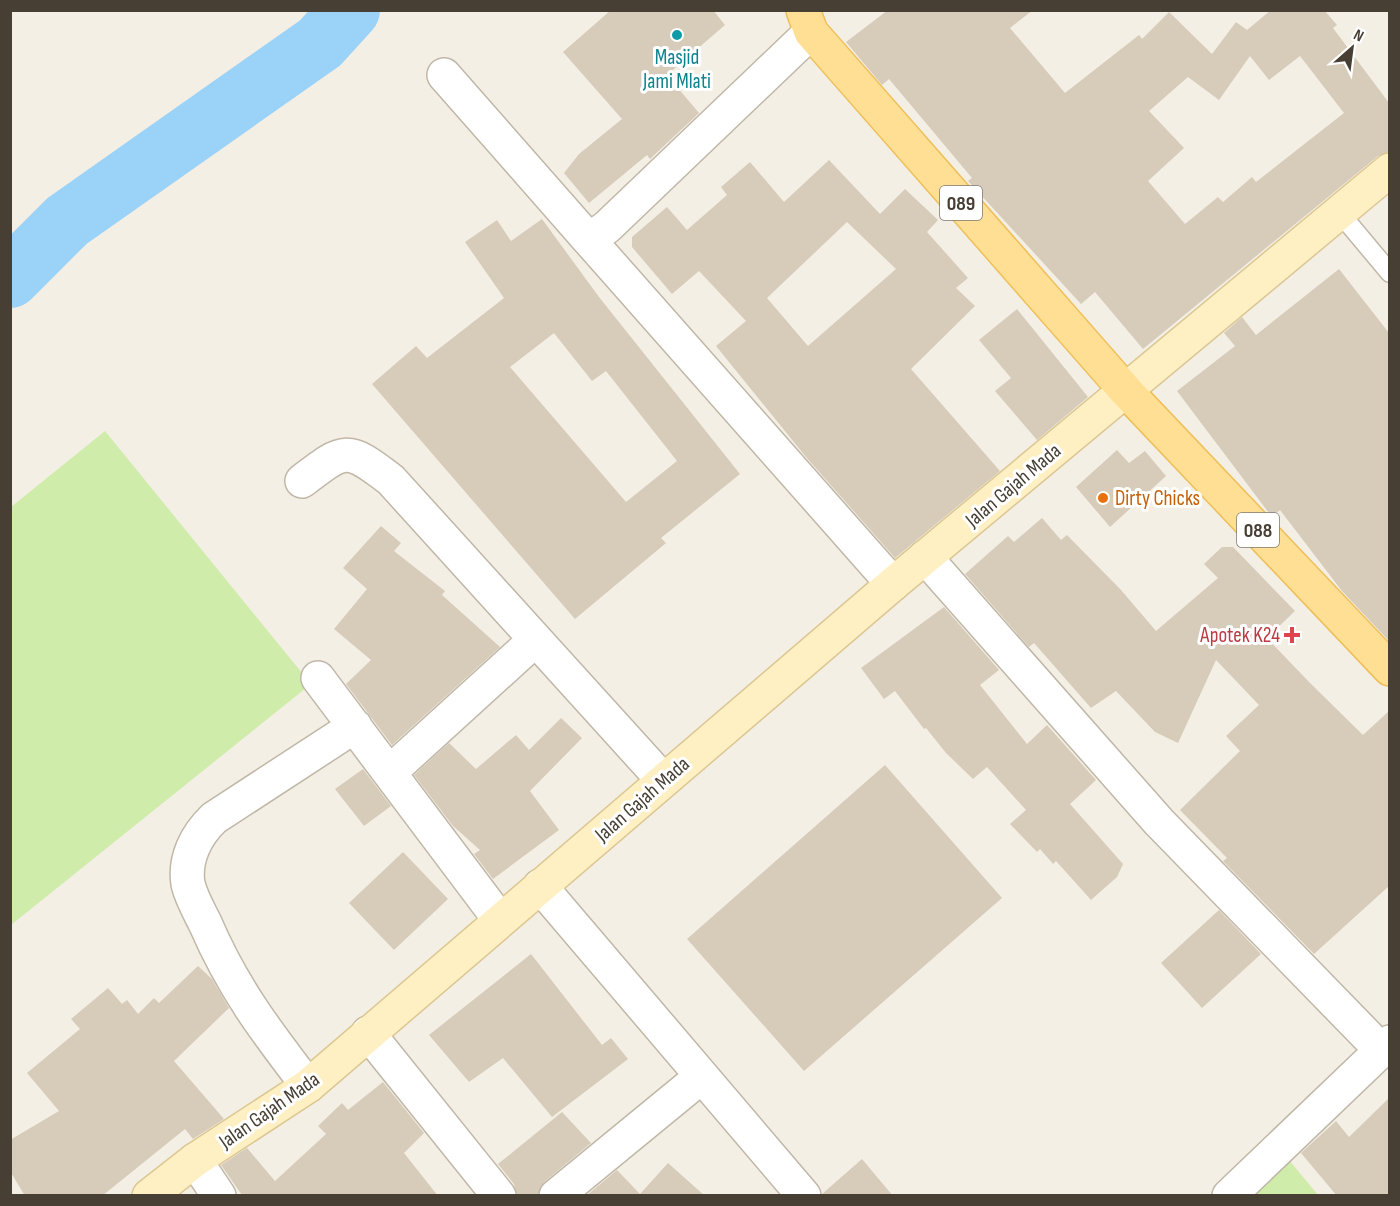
<svg xmlns="http://www.w3.org/2000/svg" width="1400" height="1206" font-family="'Sofia Sans Condensed',sans-serif">
  <style>
    .green { fill: #cfecaa }
    .lines { fill: none; stroke-linecap: round; stroke-linejoin: round }
    .river { stroke: #9bd2f7; stroke-width: 60 }
    .building { fill: #d7cbb9; fill-rule: evenodd }
    .lane-casing { stroke: #c0b7a7; stroke-width: 21 }
    .street-casing { stroke: #c0b7a7; stroke-width: 36 }
    .secondary-casing { stroke: #dcc792; stroke-width: 36 }
    .primary-casing { stroke: #eebf59; stroke-width: 36 }
    .lane { stroke: #fff; stroke-width: 18 }
    .street { stroke: #fff; stroke-width: 33 }
    .secondary { stroke: #fff0c4; stroke-width: 33 }
    .primary { stroke: #ffdf93; stroke-width: 33 }
    .culture-dot { fill: #0f9aa8; stroke: #fff; stroke-width: 2 }
    .food-dot { fill: #e8710a; stroke: #fff; stroke-width: 2 }
    .health-dot { fill: #e0444e; stroke: #fff; stroke-width: 2 }
    .labels { text-anchor: middle; stroke-width: 6; stroke-linejoin: round; paint-order: stroke }
    .shield { fill: #fff; stroke: #7e7971; stroke-width: 1.5 }
    .shield-label { font-size: 20px; font-weight: bold; fill: #473f34 }
    .culture-label { font-size: 21px; fill: #0d838f; stroke: #fff }
    .street-label { font-size: 21px; fill: #473f34; stroke: #fff }
    .food-label { font-size: 21px; fill: #c56008; stroke: #fff; text-anchor: start }
    .health-label { font-size: 21px; fill: #be3a42; stroke: #fff; text-anchor: end }
  </style>
  <rect width="100%" height="100%" fill="#f4efe5"/>
  <path class="green" d="M105 431 311 684 11 925V507Z
    M1289 1160 1318 1195 1250 1196Z"/>
  <g class="lines">
    <path class="river" d="M10 278 67 221 320 43 350 10"/>
  </g>
  <path class="building" d="M611 10H713L725 25 667 75 699 113 650 159 647 155 589 203 564 173 579 154 622 119 563 52Z
    M888 10H1033L1010 28 1065 93 1139 35 1142 39 1169 12 1212 54 1236 22 1247 30 1271 10H1324L1337 25 1333 28 1389 103V152L1378 156 1143 349 1095 292 1081 304 968 181 972 178 889 79 882 85 846 42ZM1250 56 1269 80 1300 56 1344 113 1256 182 1252 177 1223 202 1218 197 1185 224 1148 181 1184 148 1149 111 1188 77 1219 100Z
    M829 160 880 214 905 189 938 220 927 232 968 278 956 288 975 306 911 369 1000 471 895 558 806 457 716 346 746 321 699 271 672 294 632 247V237L667 207 687 230 727 195 721 187 750 162 784 202ZM847 222 896 269 808 346 767 298Z
    M542 219 599 297 740 474 661 538 666 543 575 619 372 384 416 346 427 358 504 298 465 242 497 220 511 241ZM554 333 592 381 606 371 677 461 626 502 510 367Z
    M1339 269 1389 333V641L1342 591 1280 510 1272 517 1177 391 1235 346 1224 333 1242 317 1256 335Z
    M1017 309 1088 397 1037 440 995 391 1011 378 979 340Z
    M1117 450 1129 463 1145 451 1166 476 1110 527 1076 487Z
    M1042 518 1061 540 1067 535 1121 590 1156 631 1218 578 1204 564 1222 547H1233L1295 611 1267 638 1309 682 1363 735 1389 711V886L1314 954 1223 861 1227 858 1180 810 1240 751 1226 736 1259 705 1216 660 1178 743 1155 732 1116 691 1091 708 1034 643 1029 647 965 574 1008 536 1014 542Z
    M381 526 401 543 394 551 445 591 442 595 500 647 392 745 346 684 371 660 334 629 367 589 343 568Z
    M944 607 999 670 980 685 1027 744 1047 725 1096 780 1070 804 1123 864 1117 877 1091 900 1056 861 1053 864 1040 849 1037 852 1010 824 1026 810 987 767 973 779 946 753 926 728 924 729 895 691 884 699 861 668Z
    M561 718 582 738 530 791 559 830 493 879 474 854 480 850 453 826 414 775 449 743 476 769 516 735 529 750Z
    M885 765 1002 898 804 1071 687 939Z
    M363 769 391 806 364 826 335 789Z
    M403 852 448 899 394 950 349 903Z
    M1219 910 1261 954 1202 1008 1161 963Z
    M531 954 602 1045 611 1038 628 1059 552 1117 503 1058 469 1082 429 1035Z
    M198 966 212 979 229 1008 174 1061 224 1119 193 1139 185 1129 102 1196H25L10 1171V1140L59 1111 27 1073 80 1029 71 1019 108 988 122 1004 127 1000 138 1014 154 998 159 1003Z
    M383 1082 424 1133 404 1153 438 1196 242 1195 221 1165 247 1148 275 1181 326 1134 318 1126 342 1103 348 1110Z
    M1389 1098V1196H1337L1301 1153 1336 1121 1349 1137Z
    M562 1112 591 1143 544 1182 538 1196H517L514 1184 498 1164Z
    M862 1159 893 1196H822V1194Z
    M668 1163 705 1196H586L617 1170 640 1194Z"/>
  <g class="lines">
    <g class="lane-casing">
      <path id="lane" d="M1339 212 1390 273"/>
    </g>
    <g class="street-casing">
      <path id="street" d="M811 32 607 227 589 240 893 584
        M444 75 589 240
        M302 481C345 448 347 446 391 480L663 780
        M925 557 1159 822 1381 1050
        M318 678 500 920
        M390 772 535 640
        M540 886 804 1196
        M368 1033 499 1196
        M308 1086C265 1030 233 988 205 923 199 911 191 897 188 884 184 859 196 835 214 818L355 726
        M195 1160 219 1196
        M556 1196 701 1077
        M1229 1196 1390 1042"/>
    </g>
    <g class="secondary-casing">
      <path id="secondary" d="M149 1196 195 1160 308 1086 893 584 1390 170"/>
    </g>
    <g class="primary-casing">
      <path id="primary" d="M803 10 811 32 1126 391 1390 669"/>
    </g>
    <use href="#lane" class="lane"/>
    <use href="#street" class="street"/>
    <use href="#secondary" class="secondary"/>
    <use href="#primary" class="primary"/>
  </g>
  <circle class="culture-dot" cx="677" cy="35" r="6"/>
  <circle class="food-dot" cx="1103" cy="498" r="6"/>
  <path class="health-dot" d="M1289 626h6v6h6v6h-6v6h-6v-6h-6v-6h6z"/>
  <g class="labels">
    <g class="shield">
      <rect x="940" y="186" width="42" height="34" rx="4.5"/>
      <rect x="1237" y="513" width="42" height="34" rx="4.5"/>
    </g>
    <g class="shield-label">
      <text x="961" y="210">089</text>
      <text x="1258" y="537">088</text>
    </g>
    <g class="culture-label">
      <text x="677" y="64">Masjid<tspan x="677" dy="24">Jami Mlati</tspan></text>
    </g>
    <g class="street-label">
      <text transform="translate(1013 485) rotate(-40)" y="7">Jalan Gajah Mada</text>
      <text transform="translate(642 799) rotate(-41)" y="7">Jalan Gajah Mada</text>
      <text transform="translate(269 1110) rotate(-35)" y="7">Jalan Gajah Mada</text>
    </g>
    <g class="food-label">
      <text x="1115" y="505">Dirty Chicks</text>
    </g>
    <g class="health-label">
      <text x="1280" y="642">Apotek K24</text>
    </g>
  </g>
  <rect width="1400" height="1206" fill="none" stroke="#473f34" stroke-width="24"/>
  <g transform="translate(1352 48) rotate(28)" stroke="#ffffff" stroke-width="4.5" paint-order="stroke">
  <path d="M0-4.5L10 22L0 15L-10 22Z" fill="#473f34"/>
  <text y="-9" font-size="16" font-weight="bold" text-anchor="middle" fill="#473f34">N</text>
  </g>
</svg>
